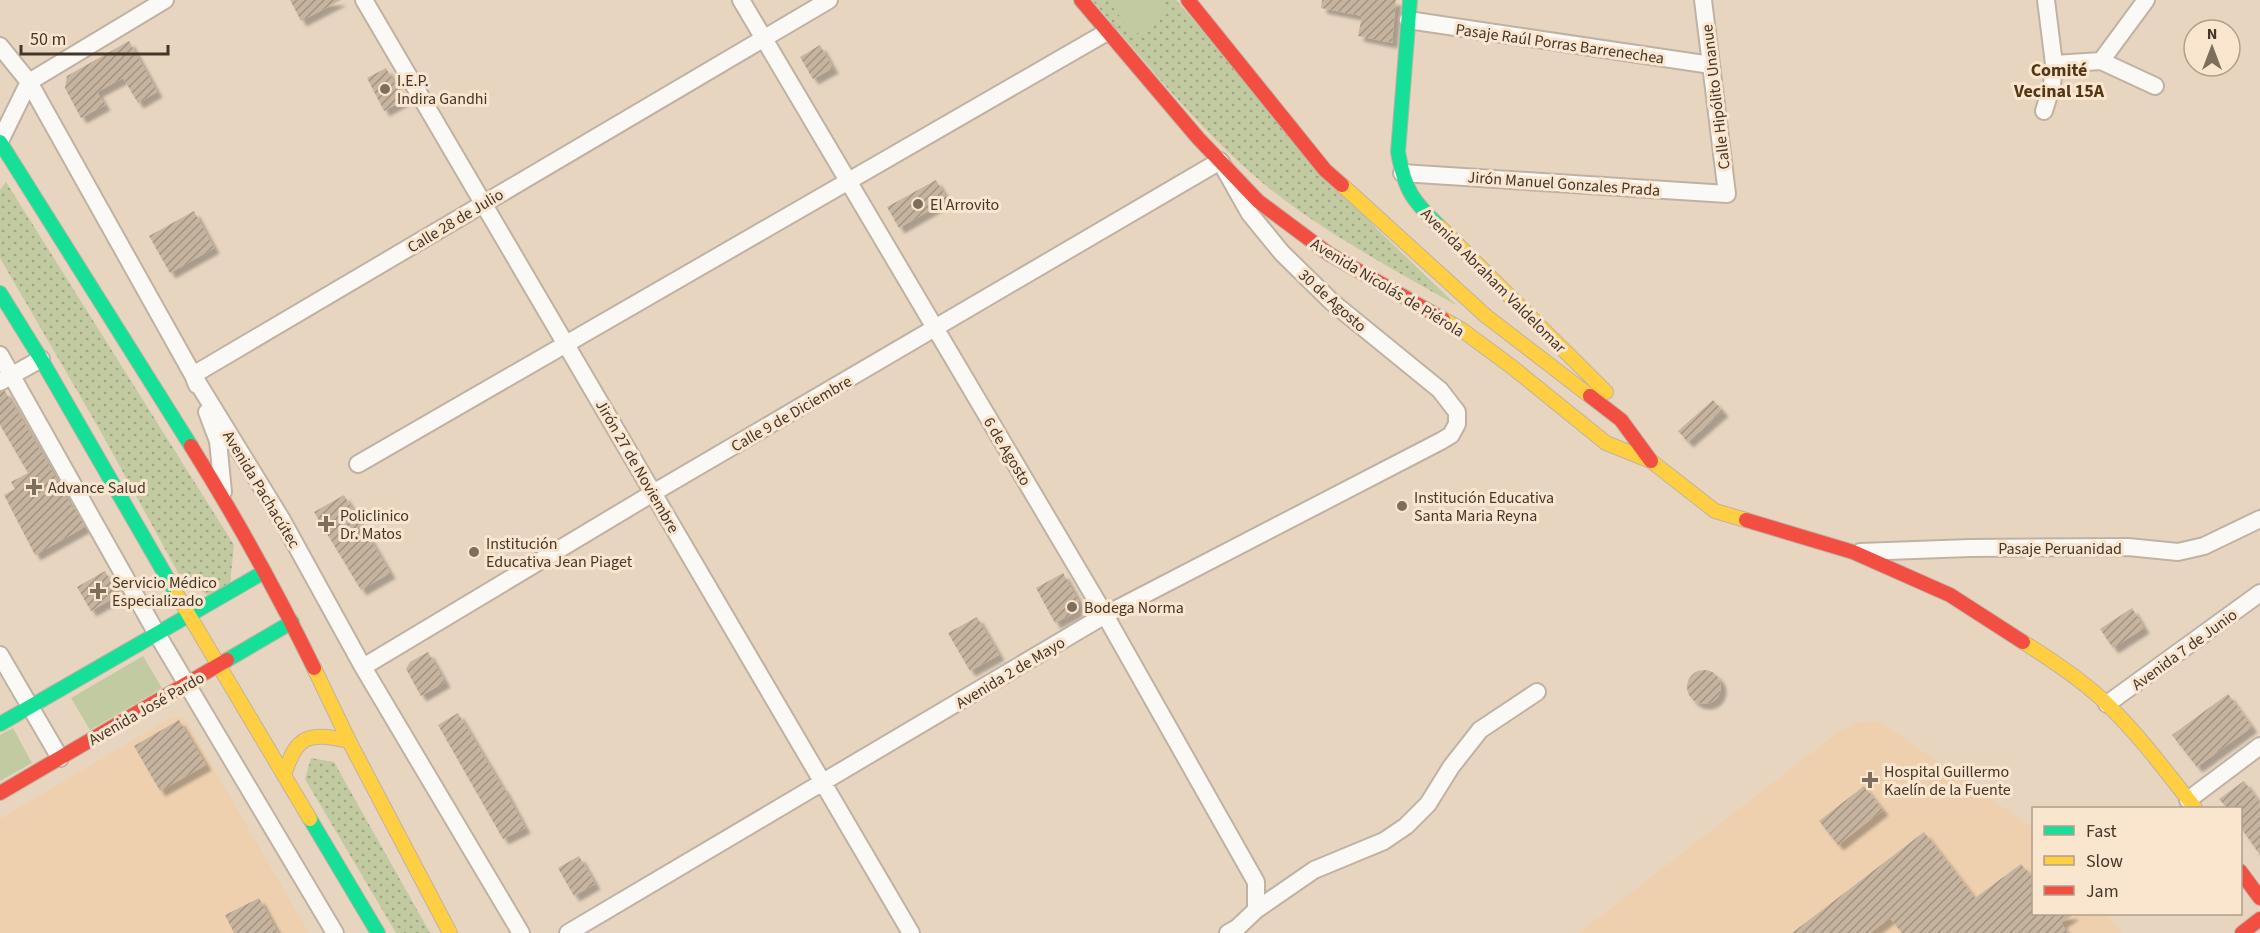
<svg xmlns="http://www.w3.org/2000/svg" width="2260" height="933" font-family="'Source Sans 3',sans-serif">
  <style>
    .built { fill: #eed0af }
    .grass { fill: url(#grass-dots) }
    .green { fill: #c2caa1 }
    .building { fill: url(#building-hatch); filter: url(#shadow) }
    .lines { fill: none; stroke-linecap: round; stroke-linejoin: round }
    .street-casing { stroke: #c0b2a2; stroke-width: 20 }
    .fast-casing { stroke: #c0b2a2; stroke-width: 16 }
    .slow-casing { stroke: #c0b2a2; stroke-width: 16 }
    .jam-casing { stroke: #c0b2a2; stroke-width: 16 }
    .street { stroke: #fbf9f6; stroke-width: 16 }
    .fast { stroke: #16e098; stroke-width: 14 }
    .slow { stroke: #ffcf43; stroke-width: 14 }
    .jam { stroke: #f24e42; stroke-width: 14 }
    .poi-dot { fill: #7d6e5d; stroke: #fae5cf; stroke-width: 2 }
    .labels { text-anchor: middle; stroke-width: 6; stroke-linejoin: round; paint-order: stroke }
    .street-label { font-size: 16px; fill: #443628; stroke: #fae5cf }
    .poi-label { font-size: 16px; fill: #443628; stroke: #fae5cf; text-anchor: start }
    .neighbourhood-label { font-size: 18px; font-weight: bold; fill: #523715; stroke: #fae5cf }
  </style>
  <defs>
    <pattern id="grass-dots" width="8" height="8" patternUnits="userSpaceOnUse" patternTransform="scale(1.5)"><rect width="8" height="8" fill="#c2caa1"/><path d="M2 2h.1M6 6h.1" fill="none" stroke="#9fa583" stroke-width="1.8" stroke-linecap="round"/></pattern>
    <pattern id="building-hatch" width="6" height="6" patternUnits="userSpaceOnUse" patternTransform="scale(1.5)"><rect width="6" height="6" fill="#c6b49f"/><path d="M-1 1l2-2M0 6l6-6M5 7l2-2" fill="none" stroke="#a29382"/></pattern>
    <filter id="shadow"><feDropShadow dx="5.5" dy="5.5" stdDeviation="1.5" flood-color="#0004"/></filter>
  </defs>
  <rect width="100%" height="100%" fill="#e7d5c0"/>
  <path class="built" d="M172 717H184L309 933H0V819Z
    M1878 722 1891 729 2033 828 2034 914H2106L2122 933H1579L1838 732 1857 723Z"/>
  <path class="grass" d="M1092 0H1176L1376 228 1456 305C1394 270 1331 236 1274 192 1205 137 1149 66 1092 0Z
    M6 182 234 545 230 583 208 595 181 578 101 432 0 258V190Z
    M311 758 334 762 430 933H396L305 779Z"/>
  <path class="green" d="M1107 0H1161L1168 9 1135 35Z
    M143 656 162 688 90 730 71 698Z
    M13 728 32 763 0 781V735Z"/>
  <path class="building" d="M290 0H341L301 21Z
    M1322 0H1396L1392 43 1358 36 1362 16 1321 8Z
    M129 41 157 92 138 103 123 78 97 92 105 105 81 118 65 88 67 76Z
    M820 45 833 68 813 79 800 57Z
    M386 68 404 100 384 111 367 78Z
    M936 180 948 200 899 228 887 207Z
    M194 211 214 248 170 273 149 236Z
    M5 391 47 462 72 508 74 507 85 527 35 555 4 495 15 489 11 482 28 473 0 425V392Z
    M1713 400 1723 411 1688 442 1678 431Z
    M344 495 390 573 361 590 314 512Z
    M105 571 119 595 91 611 77 587Z
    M1063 573 1079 602 1076 612 1055 623 1036 588Z
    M2132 608 2144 628 2113 648 2100 629Z
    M977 617 999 655 970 671 948 633Z
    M428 652 445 682 421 696 406 669 410 662Z
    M1687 687a17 17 0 1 1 34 0a17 17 0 1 1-34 0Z
    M2228 694 2252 727 2197 767 2172 735Z
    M458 713 502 787H503L525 828 503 839 438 725Z
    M179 720 206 765 160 791 134 746Z
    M2244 781 2260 803V855L2241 828V808H2227L2219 799Z
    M1864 786 1883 810 1838 845 1819 821Z
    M1924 832 1975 898 2021 864 2034 880V914H2074L2061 923 2068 933H1902L1890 918 1870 933H1792Z
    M579 856 595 884 574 896 558 868Z
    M259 898 278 933H234L225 915Z"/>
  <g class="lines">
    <g class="street-casing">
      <path id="street" d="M364 0 911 933
        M741 0 1105 615 1256 882V910
        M1408 20 1711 65
        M0 46 29 82 193 375 282 520 363 667 521 933
        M2101 61 2146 0
        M2054 64 2101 61 2155 86
        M2044 111 2052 85 2054 64 2046 0
        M0 141 29 82 165 0
        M1402 173 1727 194 1703 0
        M0 355 157 634 335 933
        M0 382 41 359
        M197 385 193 375 829 0
        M207 412 218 441 223 492
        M358 464 1107 32
        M1860 552 1970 548 2128 547 2178 552 2204 546 2260 519
        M0 655 60 758
        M363 667 653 493 1220 161 1250 214 1282 253 1332 302 1440 390 1450 403 1457 412V424L1451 435 1441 441 1105 615 568 933
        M2107 704 2260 593
        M2188 800 2260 746
        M1228 933 1237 928 1256 910 1314 870 1384 841 1406 826 1428 804 1451 767 1480 730 1537 692"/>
    </g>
    <g class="fast-casing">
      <path id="fast" d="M1410 0 1398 152C1405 191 1412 200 1440 227
        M0 142 191 446
        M0 293 41 359 177 595
        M227 660 292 622
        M0 724 264 572
        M310 819 378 933"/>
    </g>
    <g class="slow-casing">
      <path id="slow" d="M1342 185 1486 316 1590 396
        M1440 227 1606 392
        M1443 319 1462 330 1512 367 1606 443 1651 461 1715 511 1746 520
        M177 595 310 819
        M2023 642C2052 660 2084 681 2108 705 2141 737 2167 773 2195 808
        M314 668 349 741 450 933
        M284 775C297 734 309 732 349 741"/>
    </g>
    <g class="jam-casing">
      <path id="jam" d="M1081 0 1198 138 1258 201 1329 254 1443 319
        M1188 0 1325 170 1342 185
        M1590 396 1621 420 1651 461
        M191 446C236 518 277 592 314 668
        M1746 520 1853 552 1950 595 2023 642
        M0 793 227 660
        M2240 871 2260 898
        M2242 933 2260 919"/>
    </g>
    <use href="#street" class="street"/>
    <use href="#fast" class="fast"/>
    <use href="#slow" class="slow"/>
    <use href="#jam" class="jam"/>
  </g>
  <g class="poi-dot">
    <circle cx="385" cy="89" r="6"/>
    <circle cx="918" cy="204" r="6"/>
    <path d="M31 478h6v6h6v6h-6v6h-6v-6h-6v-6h6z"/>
    <circle cx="1402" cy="506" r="6"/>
    <path d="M323 515h6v6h6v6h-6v6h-6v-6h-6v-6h6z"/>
    <circle cx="474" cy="552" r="6"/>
    <path d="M95 582h6v6h6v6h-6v6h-6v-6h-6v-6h6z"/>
    <circle cx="1072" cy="607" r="6"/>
    <path d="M1867 771h6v6h6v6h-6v6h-6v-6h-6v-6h6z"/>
  </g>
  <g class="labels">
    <g class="street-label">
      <text transform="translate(1560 43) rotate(8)" y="6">Pasaje Raúl Porras Barrenechea</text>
      <text transform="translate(1715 97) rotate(-97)" y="6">Calle Hipólito Unanue</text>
      <text transform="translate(1564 183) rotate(4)" y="6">Jirón Manuel Gonzales Prada</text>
      <text transform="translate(455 220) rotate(-31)" y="6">Calle 28 de Julio</text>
      <text transform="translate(1494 280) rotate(45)" y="6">Avenida Abraham Valdelomar</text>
      <text transform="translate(1388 287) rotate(31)" y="6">Avenida Nicolás de Piérola</text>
      <text transform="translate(1333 300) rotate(42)" y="6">30 de Agosto</text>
      <text transform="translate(791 413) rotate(-30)" y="6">Calle 9 de Diciembre</text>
      <text transform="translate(1008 451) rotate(59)" y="6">6 de Agosto</text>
      <text transform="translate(638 466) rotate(60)" y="6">Jirón 27 de Noviembre</text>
      <text transform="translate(262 489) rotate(59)" y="6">Avenida Pachacútec</text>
      <text x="2060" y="554">Pasaje Peruanidad</text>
      <text transform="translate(2184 649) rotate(-36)" y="6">Avenida 7 de Junio</text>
      <text transform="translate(1010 672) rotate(-31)" y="6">Avenida 2 de Mayo</text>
      <text transform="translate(146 708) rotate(-30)" y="6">Avenida José Pardo</text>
    </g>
    <g class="poi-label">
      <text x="397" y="86">I.E.P.<tspan x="397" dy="18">Indira Gandhi</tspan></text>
      <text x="930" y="210">El Arrovito</text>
      <text x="48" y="493">Advance Salud</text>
      <text x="1414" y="503">Institución Educativa<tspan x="1414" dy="18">Santa Maria Reyna</tspan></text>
      <text x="340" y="521">Policlinico<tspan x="340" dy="18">Dr. Matos</tspan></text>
      <text x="486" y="549">Institución<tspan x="486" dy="18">Educativa Jean Piaget</tspan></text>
      <text x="112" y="588">Servicio Médico<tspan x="112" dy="18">Especializado</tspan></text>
      <text x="1084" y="613">Bodega Norma</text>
      <text x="1884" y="777">Hospital Guillermo<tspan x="1884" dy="18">Kaelín de la Fuente</tspan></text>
    </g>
    <g class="neighbourhood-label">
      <text x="2059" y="76">Comité<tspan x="2059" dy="21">Vecinal 15A</tspan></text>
    </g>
  </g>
  <rect x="2032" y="807" width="210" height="108" fill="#fae5cf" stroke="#b19f8c" stroke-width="1.5"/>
  <rect x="2044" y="826" width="30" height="9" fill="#16e098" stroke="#b19f8c" stroke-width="1.5"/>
  <text x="2086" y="837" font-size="18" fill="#443628">Fast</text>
  <rect x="2044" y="856" width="30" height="9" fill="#ffcf43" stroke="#b19f8c" stroke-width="1.5"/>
  <text x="2086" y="867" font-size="18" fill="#443628">Slow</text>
  <rect x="2044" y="886" width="30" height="9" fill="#f24e42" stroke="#b19f8c" stroke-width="1.5"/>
  <text x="2086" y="897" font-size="18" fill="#443628">Jam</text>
  <g transform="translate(2212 48)"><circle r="28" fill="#fae5cf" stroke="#b19f8c" stroke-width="1.5"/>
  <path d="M0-4.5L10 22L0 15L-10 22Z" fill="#7d6e5d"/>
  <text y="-9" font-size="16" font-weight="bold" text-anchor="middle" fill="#443628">N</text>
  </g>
  <path d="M21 45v9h147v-9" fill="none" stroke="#443628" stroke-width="3"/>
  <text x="30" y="45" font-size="18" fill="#443628" stroke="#fae5cf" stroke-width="4.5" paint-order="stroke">50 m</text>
</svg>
